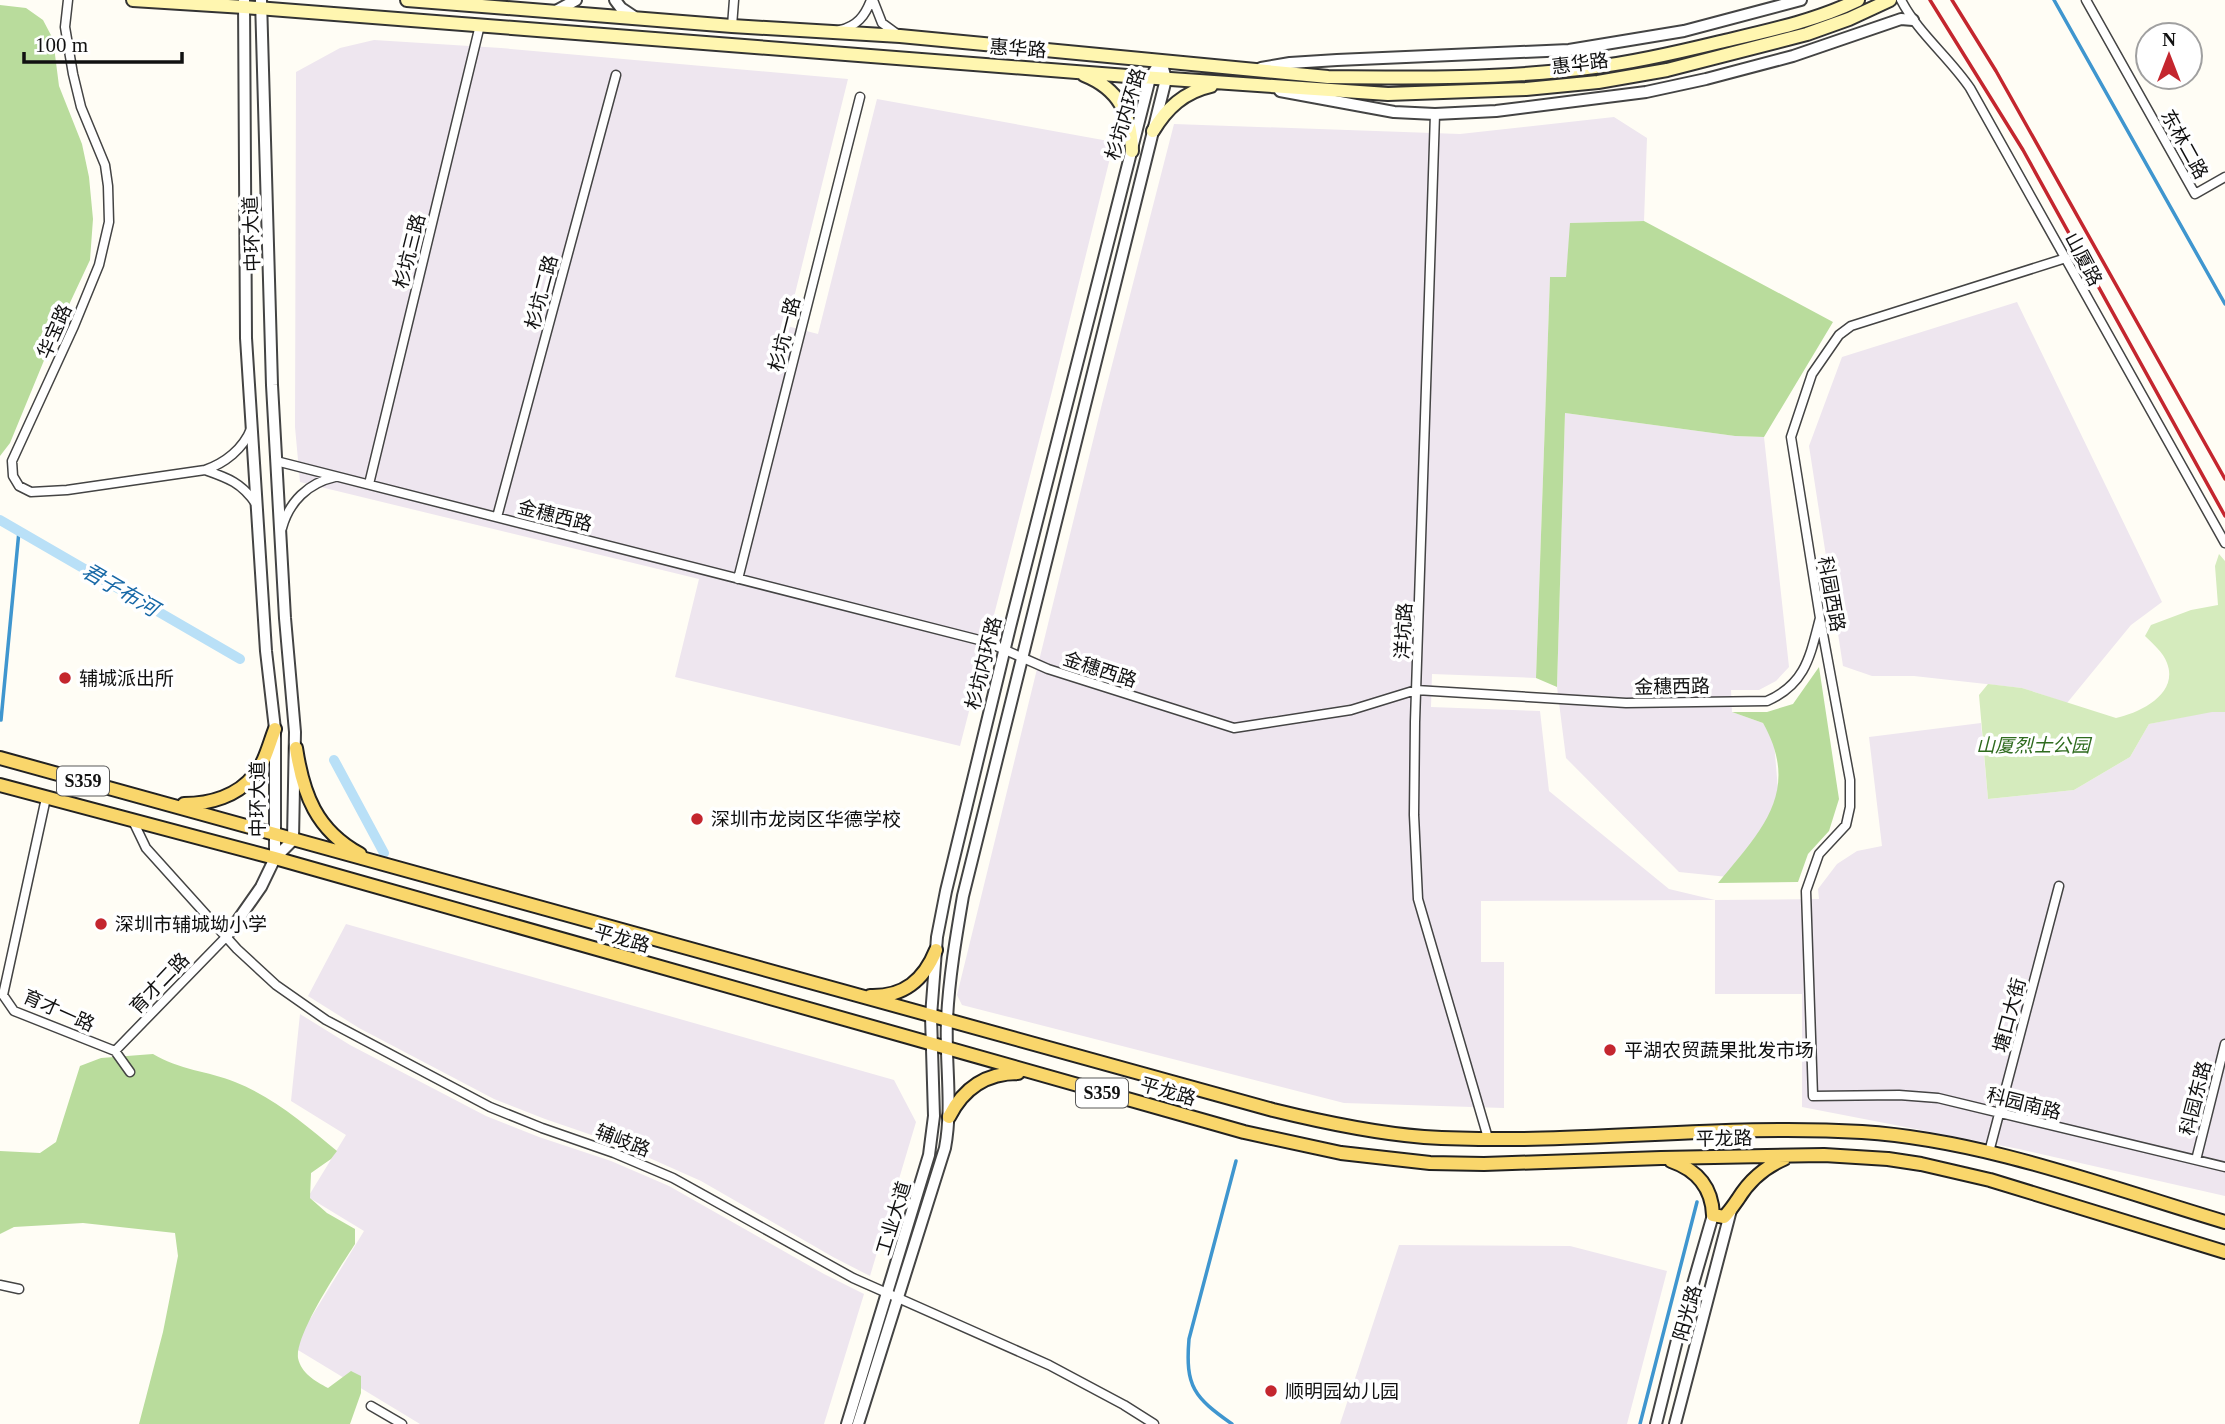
<svg xmlns="http://www.w3.org/2000/svg" width="2225" height="1424" font-family="'Times New Roman','Noto Sans SC',serif">
  <style>
    .industrial { fill: #eee6ef }
    .green { fill: #d5ebbd }
    .forest { fill: #b9dc9c }
    .lines { fill: none; stroke-linecap: round; stroke-linejoin: round }
    .stream { stroke: #3f96cf; stroke-width: 3.5 }
    .canal { stroke: #b9e0f7; stroke-width: 10 }
    .minor-casing { stroke: #444; stroke-width: 11 }
    .tertiary-casing { stroke: #444; stroke-width: 14 }
    .secondary-casing { stroke: #333; stroke-width: 16 }
    .primary-casing { stroke: #222; stroke-width: 16 }
    .minor { stroke: #fff; stroke-width: 8 }
    .tertiary { stroke: #fff; stroke-width: 10 }
    .secondary { stroke: #fff6b0; stroke-width: 12 }
    .primary { stroke: #f9d66b; stroke-width: 12 }
    .rail { stroke: #c4262e; stroke-width: 3.5 }
    .poi-dot { fill: #c4262e; stroke: #fff; stroke-width: 2.5 }
    .labels { text-anchor: middle; stroke-width: 7; stroke-linejoin: round; paint-order: stroke }
    .shield { fill: #fff; stroke: #585858; stroke-width: 2 }
    .shield-label { font-size: 18px; font-weight: bold; fill: #111 }
    .street-label { font-size: 19px; fill: #111; stroke: #fff }
    .poi-label { font-size: 19px; fill: #111; stroke: #fff; text-anchor: start }
    .park-label { font-size: 19px; font-style: italic; fill: #2f6b1f; stroke: #fff }
    .water-label { font-size: 21px; font-style: italic; fill: #1768a6; stroke: #fff }
  </style>
  <rect width="100%" height="100%" fill="#fffdf5"/>
  <path class="industrial" d="M374 40 501 48 848 79 787 326 818 334 877 99 1114 142 1052 391 960 746 675 677 699 579 300 482 295 427 296 72 340 48Z
    M1614 117 1647 138 1644 221 1571 223 1566 277H1550L1536 678 1432 674 1431 707 1540 711 1549 791 1669 889 1715 900 1819 899 1818 889 1837 864 1857 851 1882 846 1869 737 1981 723 1988 799 2074 790 2130 757 2149 724 2212 711 2225 712V1196L2019 1149 1802 1107V994H1715V900L1481 901V962H1504V1108L1344 1103 962 1005 957 995 1102 404 1174 124 1460 134Z
    M2017 302 2162 602 2131 625 2067 703 2022 688 1914 676H1872L1843 666 1809 446 1842 357Z
    M1565 413 1735 436 1764 437 1789 667 1776 681 1759 690H1731L1732 712 1763 723 1774 742 1778 790 1775 820 1728 877 1679 872 1566 758 1557 687Z
    M346 924 894 1080 916 1122 870 1276 833 1257 701 1181 618 1144 545 1119 494 1099 359 1028 308 996Z
    M300 1014 350 1045 486 1116 539 1137 611 1161 669 1186 824 1274 864 1294 824 1424H420L293 1347 364 1231 308 1197 346 1135 291 1101Z
    M1399 1245 1570 1246 1667 1271 1627 1424H1340Z"/>
  <path class="green" d="M2219 554 2225 561V712H2212L2149 724 2130 757 2074 790 1988 799 1979 695 1988 684 2022 688 2116 718C2140 713 2179 694 2167 663 2163 652 2153 644 2145 636L2151 625 2191 610 2218 605 2215 566Z"/>
  <path class="forest" d="M0 5 26 8 43 20 53 39 59 86 82 144 89 177 93 219 90 260 52 341 10 443 0 456Z
    M1644 221 1833 322 1764 437 1735 436 1565 413 1557 687 1536 678 1550 277H1566L1570 223Z
    M1819 667 1839 799 1829 831 1808 854 1798 882 1718 883C1760 832 1802 792 1763 723L1732 712H1767L1793 704Z
    M153 1054C179 1070 208 1071 235 1082 273 1097 306 1125 337 1151L331 1159 311 1173 310 1198 327 1213 355 1229V1244C341 1266 295 1334 298 1358 301 1373 315 1381 328 1388L351 1371 361 1376V1393L350 1424H139L163 1332 178 1256 175 1233 83 1223 14 1227 0 1234V1151L40 1153 56 1142 80 1066 101 1058Z"/>
  <g class="lines">
    <path class="stream" d="M2054 0 2225 304
      M1 720 19 531
      M1232 1424C1194 1397 1185 1387 1189 1339L1236 1161
      M1640 1424 1697 1202"/>
    <path class="canal" d="M0 520 240 659
      M334 760 384 853"/>
    <g class="minor-casing">
      <path id="minor" d="M68 0 65 27 73 74 81 107 105 165 108 186 109 222 99 265 74 326 12 461 13 476 19 486 31 492 67 490 205 470C225 463 243 449 251 429
        M873 0 882 23 897 34
        M1901 0C1918 33 1949 57 1970 88L2225 543
        M2086 0 2195 194 2225 177
        M732 26 734 0
        M840 30C857 26 865 16 871 0
        M1435 114 1415 722 1414 815 1418 899 1488 1138
        M2066 258 1851 326 1839 335 1812 374 1791 437 1820 618 1850 780V807L1846 825 1819 854 1806 891 1813 1096 1899 1095 1938 1098 2225 1167
        M276 461 987 642 1048 669 1234 728 1351 710 1416 690 1626 703 1767 701C1806 684 1810 656 1820 618
        M205 470C228 478 242 483 256 504
        M369 484 480 25
        M497 517 616 75
        M282 528C289 502 308 483 335 477
        M738 579 860 97
        M46 798 3 995 14 1011 115 1051 130 1072
        M133 821 146 848 237 949 276 985 326 1020 490 1107 542 1128 614 1153 673 1178 853 1278 1049 1365 1124 1405 1154 1424
        M115 1051 226 937
        M1989 1152 2059 886
        M2196 1160 2225 1044
        M0 1285 19 1289
        M371 1406 402 1424"/>
    </g>
    <g class="tertiary-casing">
      <path id="tertiary" d="M244 0 246 338 266 651 275 729V858
        M615 0 621 8 633 16
        M556 11 576 0
        M1261 68 1290 63 1337 60 1569 50 1684 31 1801 0
        M1280 91 1394 112 1435 114 1496 111 1646 92 1706 79 1793 56 1901 19 1913 20
        M226 937 261 887 275 858 293 840 295 732 285 618 272 385 261 0
        M847 1424 929 1155 934 1116 931 1016 937 937 946 891 1010 627 1150 78 1161 61
        M858 1424 945 1148C953 1105 945 1063 947 1019 949 978 956 937 963 896L1166 79 1161 61
        M1656 1424 1678 1336 1713 1215
        M1675 1424 1731 1210"/>
    </g>
    <g class="secondary-casing">
      <path id="secondary" d="M133 0 244 7 1127 76 1388 94 1526 89 1598 82 1667 70 1807 34 1849 19 1890 0
        M407 0 732 26 900 36 1328 77C1417 78 1506 79 1595 67 1637 62 1679 52 1720 42 1767 31 1815 21 1858 0
        M1084 75C1119 89 1131 114 1132 151
        M1153 131C1167 108 1184 92 1211 86"/>
    </g>
    <g class="primary-casing">
      <path id="primary" d="M296 748C303 794 316 830 360 854
        M0 758 1273 1110C1322 1122 1373 1133 1424 1137 1570 1146 1716 1123 1862 1132 1985 1140 2107 1187 2225 1222
        M0 785 275 858 1244 1132 1341 1153 1430 1163 1484 1164 1661 1158 1824 1155 1888 1159 1921 1164 1990 1180 2225 1252
        M184 804C210 804 238 796 254 775 265 763 269 744 275 729
        M870 996C904 997 924 980 936 950
        M949 1117C963 1089 985 1073 1018 1073
        M1671 1161C1697 1170 1712 1187 1713 1215L1724 1217C1730 1211 1733 1206 1738 1199 1749 1181 1765 1167 1784 1159"/>
    </g>
    <use href="#minor" class="minor"/>
    <use href="#tertiary" class="tertiary"/>
    <use href="#secondary" class="secondary"/>
    <use href="#primary" class="primary"/>
    <path class="rail" d="M1930 0 2023 150 2225 516
      M1952 0 1996 71 2225 479"/>
  </g>
  <g class="poi-dot">
    <circle cx="65" cy="678" r="7"/>
    <circle cx="697" cy="819" r="7"/>
    <circle cx="101" cy="924" r="7"/>
    <circle cx="1610" cy="1050" r="7"/>
    <circle cx="1271" cy="1391" r="7"/>
  </g>
  <g class="labels">
    <g class="shield">
      <rect x="57" y="766.5" width="52" height="29" rx="5"/>
      <rect x="1076" y="1078.5" width="52" height="29" rx="5"/>
    </g>
    <g class="shield-label">
      <text x="83" y="787">S359</text>
      <text x="1102" y="1099">S359</text>
    </g>
    <g class="street-label">
      <text transform="translate(1018 48) rotate(4)" y="7">惠华路</text>
      <text transform="translate(1580 63) rotate(-7)" y="7">惠华路</text>
      <text transform="translate(1125 114) rotate(-73)" y="7">杉坑内环路</text>
      <text transform="translate(2185 144) rotate(61)" y="7">东林二路</text>
      <text transform="translate(251 234) rotate(-92)" y="7">中环大道</text>
      <text transform="translate(409 251) rotate(-76)" y="7">杉坑三路</text>
      <text transform="translate(2084 259) rotate(62)" y="7">山厦路</text>
      <text transform="translate(541 292) rotate(-75)" y="7">杉坑二路</text>
      <text transform="translate(54 331) rotate(-66)" y="7">华宝路</text>
      <text transform="translate(784 334) rotate(-76)" y="7">杉坑一路</text>
      <text transform="translate(555 515) rotate(14)" y="7">金穗西路</text>
      <text transform="translate(1832 594) rotate(80)" y="7">科园西路</text>
      <text transform="translate(1403 631) rotate(-87)" y="7">洋坑路</text>
      <text transform="translate(983 663) rotate(-76)" y="7">杉坑内环路</text>
      <text transform="translate(1100 669) rotate(18)" y="7">金穗西路</text>
      <text transform="translate(1672 686) rotate(-1)" y="7">金穗西路</text>
      <text transform="translate(257 799) rotate(-90)" y="7">中环大道</text>
      <text transform="translate(622 938) rotate(16)" y="7">平龙路</text>
      <text transform="translate(159 983) rotate(-46)" y="7">育才二路</text>
      <text transform="translate(59 1010) rotate(24)" y="7">育才一路</text>
      <text transform="translate(2009 1015) rotate(-75)" y="7">塘口大街</text>
      <text transform="translate(1168 1091) rotate(16)" y="7">平龙路</text>
      <text transform="translate(2195 1098) rotate(-76)" y="7">科园东路</text>
      <text transform="translate(2024 1103) rotate(14)" y="7">科园南路</text>
      <text transform="translate(1724 1138) rotate(-1)" y="7">平龙路</text>
      <text transform="translate(623 1140) rotate(21)" y="7">辅岐路</text>
      <text transform="translate(893 1218) rotate(-73)" y="7">工业大道</text>
      <text transform="translate(1687 1313) rotate(-74)" y="7">阳光路</text>
    </g>
    <g class="poi-label">
      <text x="79" y="685">辅城派出所</text>
      <text x="711" y="826">深圳市龙岗区华德学校</text>
      <text x="115" y="931">深圳市辅城坳小学</text>
      <text x="1624" y="1057">平湖农贸蔬果批发市场</text>
      <text x="1285" y="1398">顺明园幼儿园</text>
    </g>
    <g class="park-label">
      <text x="2033" y="752">山厦烈士公园</text>
    </g>
    <g class="water-label">
      <text transform="translate(120 590) rotate(30)" y="7">君子布河</text>
    </g>
  </g>
  <g transform="translate(2169 56)"><circle r="33" fill="#ffffff" stroke="#a0a0a0" stroke-width="2"/>
  <path d="M0-5L12 26L0 18L-12 26Z" fill="#c4262e"/>
  <text y="-10" font-size="19" font-weight="bold" text-anchor="middle" fill="#111111">N</text>
  </g>
  <path d="M24 52v10h158v-10" fill="none" stroke="#111111" stroke-width="3.5"/>
  <text x="35" y="52" font-size="21" fill="#111111" stroke="#ffffff" stroke-width="5" paint-order="stroke">100 m</text>
</svg>
